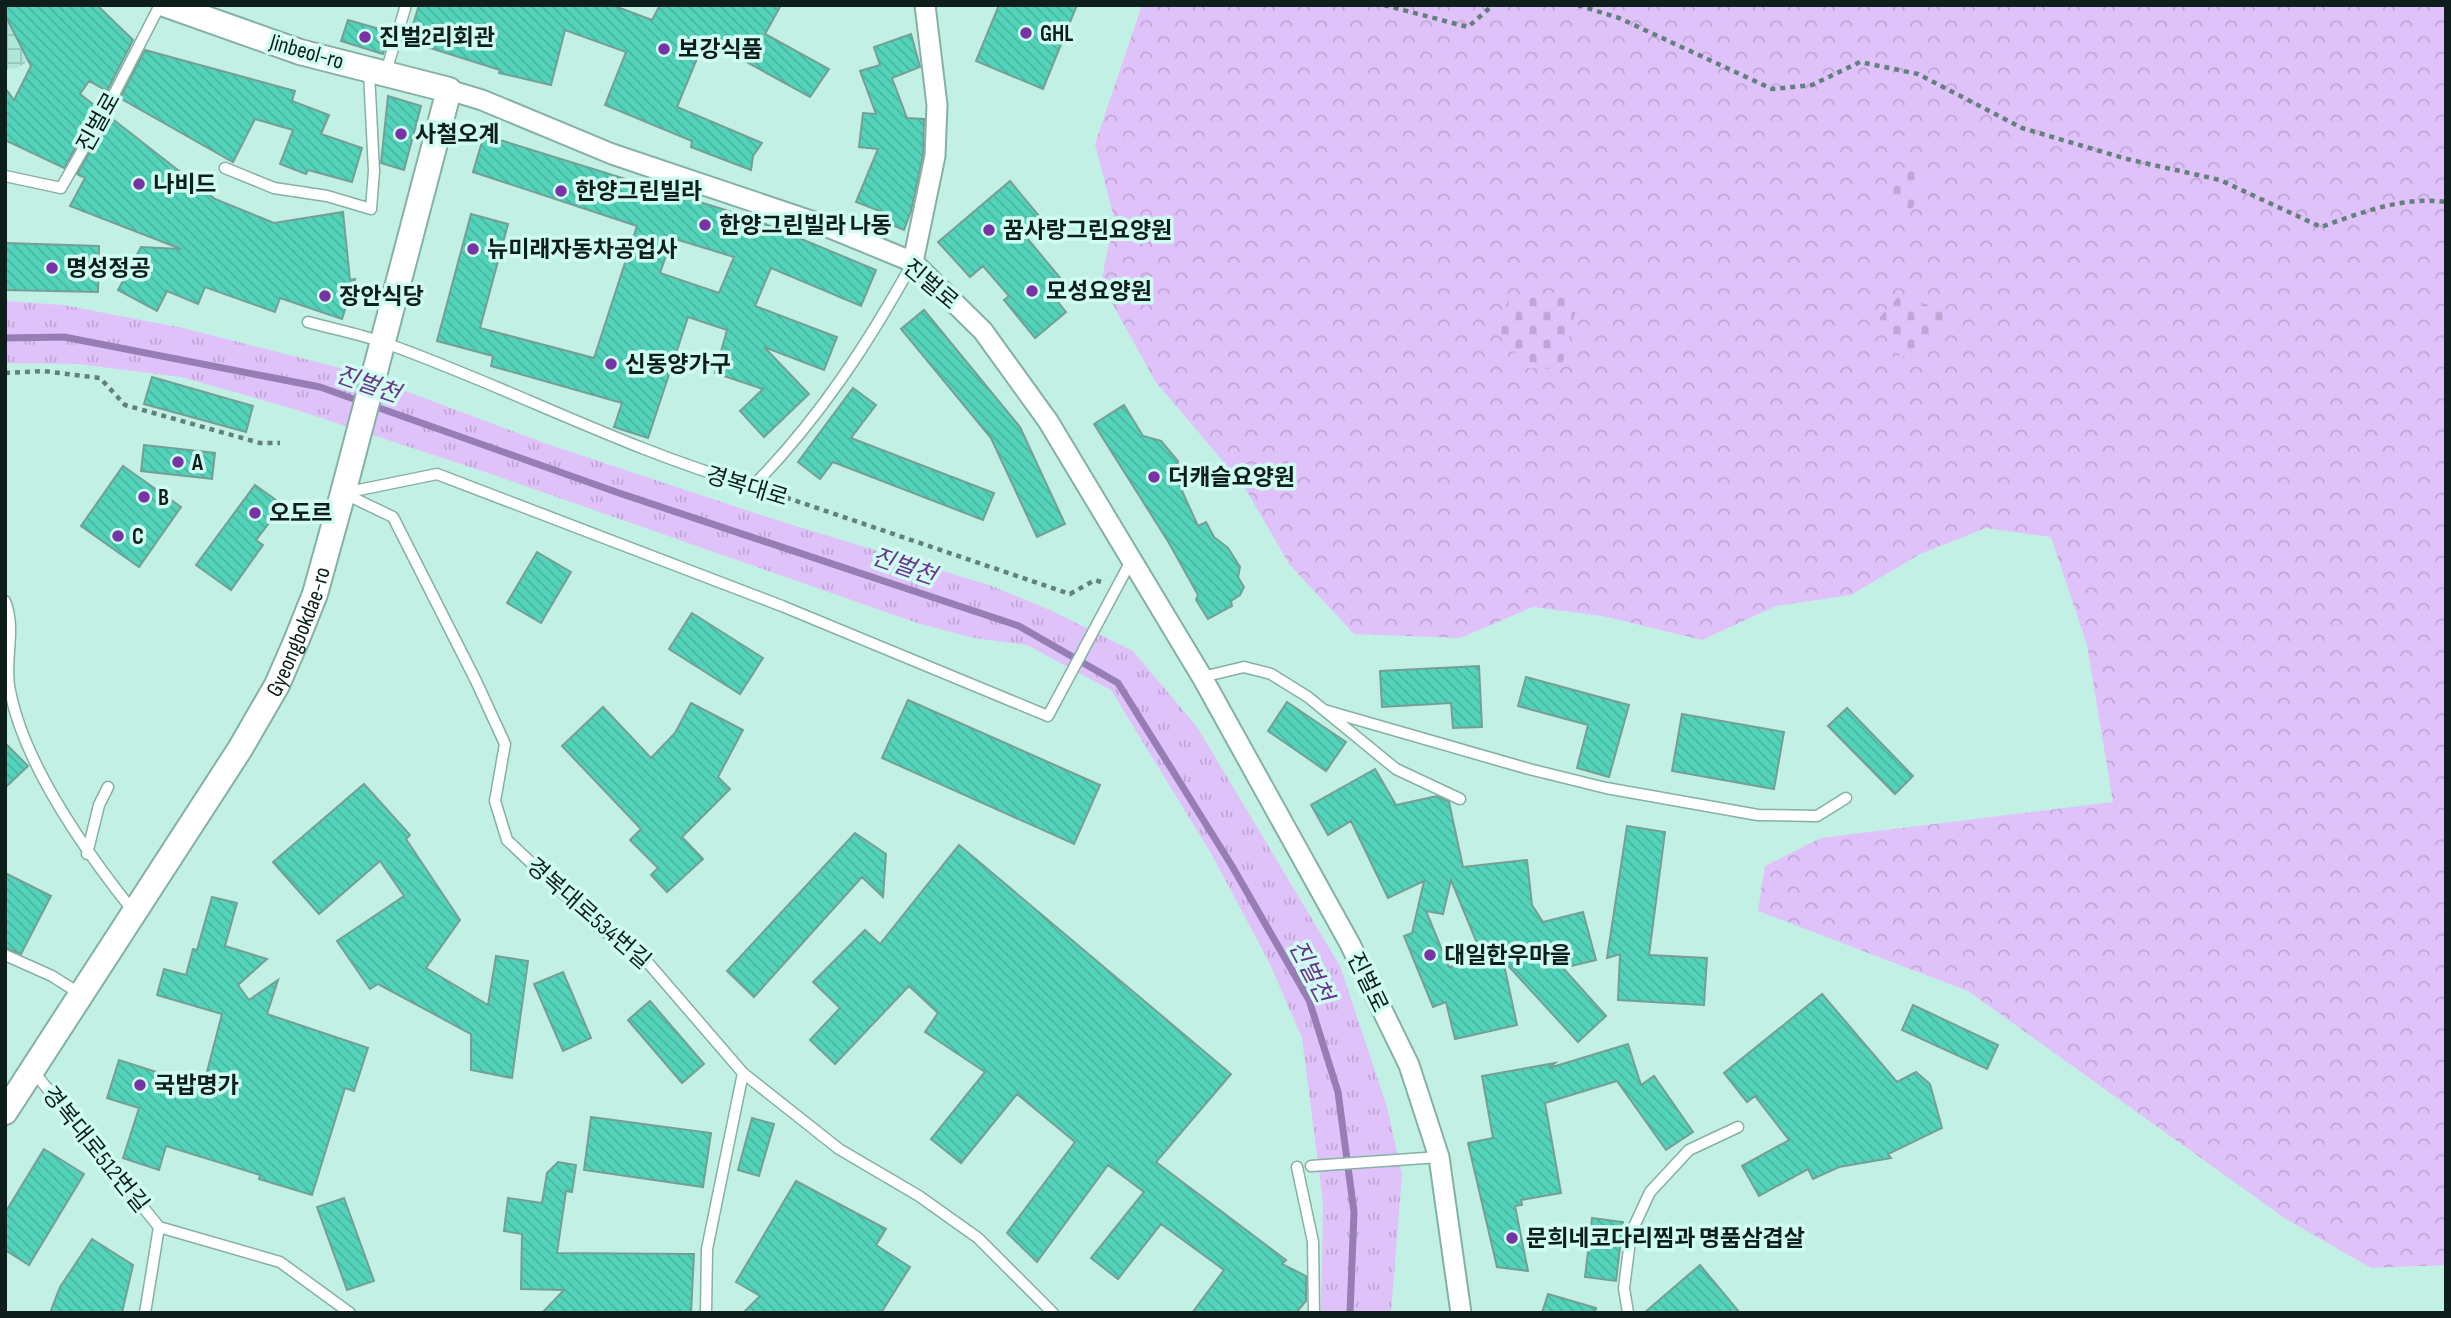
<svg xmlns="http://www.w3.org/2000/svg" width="2451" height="1318" font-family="'Sofia Sans Condensed','Noto Sans KR',sans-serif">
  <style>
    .industrial { fill: url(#industrial-grid) }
    .grass { fill: url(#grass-tufts) }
    .forest { fill: url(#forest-crowns) }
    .cemetery { fill: url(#cemetery-stones) }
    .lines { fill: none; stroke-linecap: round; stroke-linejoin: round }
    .stream { stroke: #967db4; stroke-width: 7 }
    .building { fill: url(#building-back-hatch); stroke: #759f95; stroke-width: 2; fill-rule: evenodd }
    .service-casing { stroke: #85b0a5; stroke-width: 13 }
    .minor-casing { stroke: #85b0a5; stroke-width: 23 }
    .tertiary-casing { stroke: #85b0a5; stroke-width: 28 }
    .path { stroke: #63817a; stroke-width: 4.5; stroke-dasharray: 5 5; stroke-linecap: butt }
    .service { stroke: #fff; stroke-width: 10 }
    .minor { stroke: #fff; stroke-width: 19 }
    .tertiary { stroke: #fff; stroke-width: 24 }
    .poi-dot { fill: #7732a6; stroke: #d0fdf2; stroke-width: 2.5 }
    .labels { text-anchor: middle; stroke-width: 7; stroke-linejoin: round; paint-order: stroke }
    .poi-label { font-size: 23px; font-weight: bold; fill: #0d1e1b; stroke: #d0fdf2; text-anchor: start }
    .street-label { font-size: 23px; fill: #0d1e1b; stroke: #d0fdf2 }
    .water-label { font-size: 24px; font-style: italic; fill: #69338e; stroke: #d0fdf2 }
  </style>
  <defs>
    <pattern id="industrial-grid" width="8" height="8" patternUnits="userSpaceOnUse" patternTransform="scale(1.75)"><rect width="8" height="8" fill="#b0e6d9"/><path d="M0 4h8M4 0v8" fill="none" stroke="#96c5ba"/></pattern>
    <pattern id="grass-tufts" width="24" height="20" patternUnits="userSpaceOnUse" patternTransform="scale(1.75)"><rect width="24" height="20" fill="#e0c2fa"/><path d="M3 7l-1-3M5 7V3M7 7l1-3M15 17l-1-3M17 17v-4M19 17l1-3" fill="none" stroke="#bfa6d6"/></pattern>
    <pattern id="forest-crowns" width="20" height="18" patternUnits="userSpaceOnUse" patternTransform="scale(1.75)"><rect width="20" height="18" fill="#e0c2fa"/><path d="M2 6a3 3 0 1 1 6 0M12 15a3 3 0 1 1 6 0" fill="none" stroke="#bfa6d6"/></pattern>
    <pattern id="cemetery-stones" width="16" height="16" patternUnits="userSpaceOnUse" patternTransform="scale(1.75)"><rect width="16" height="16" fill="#e0c2fa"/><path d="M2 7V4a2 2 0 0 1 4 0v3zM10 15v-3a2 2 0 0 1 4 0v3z" fill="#bfa6d6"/></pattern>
    <pattern id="building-back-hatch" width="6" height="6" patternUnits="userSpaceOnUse" patternTransform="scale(1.75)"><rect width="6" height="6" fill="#54d3bb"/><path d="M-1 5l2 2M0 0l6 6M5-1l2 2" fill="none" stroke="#48b5a0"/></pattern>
  </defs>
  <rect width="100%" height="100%" fill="#c3f0e4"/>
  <path class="industrial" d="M5 5 64 38 17 68 5 70Z"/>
  <path class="grass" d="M5 301 63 305 183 328 352 371 547 444 773 519 992 586 1052 611 1133 651 1197 727 1340 966 1387 1107 1402 1175 1391 1313H1321L1323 1202 1302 1038 1270 964 1212 855 1111 690 1027 645 974 638 917 623 491 474 294 409 181 377 78 364 5 363Z"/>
  <path class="forest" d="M1142 5H2446V1265L2371 1268 2286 1219 1968 991 1758 911 1765 866 1821 838 2113 802 2087 645 2051 537 1986 528 1920 554 1851 595 1776 606 1702 640 1603 616 1533 607 1460 638 1354 634 1289 564 1244 486 1155 381 1101 283 1114 218 1095 144Z"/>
  <path class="cemetery" d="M1903 169 1928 170 1908 220 1896 210 1886 186Z
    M1559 292 1576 309 1561 369 1528 368 1496 330 1509 299Z
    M1900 295 1950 313 1920 357 1896 355 1879 318Z"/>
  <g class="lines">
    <path class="stream" d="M5 338 64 337 320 387 619 493 1019 626 1118 683 1232 866 1309 1000 1338 1092 1354 1212 1350 1313"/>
  </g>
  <path class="building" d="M5 5H97L133 40 107 91 89 81 80 94 98 108 64 168 5 140V88L14 100 31 66 5 15Z
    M419 5H612L652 20 660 5H781L765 34 829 69 810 97 705 39 677 107 762 143 753 156 751 170 691 147 692 141 605 105 626 52 565 30 551 85 499 73 500 70 408 41Z
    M999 5H1077L1043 89 976 61Z
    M348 20 390 32 383 54 341 41Z
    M911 34 920 67 892 78 907 118 924 119 923 155 911 211 904 230 882 221 885 213 856 202 878 149 859 147 863 113 876 114 860 71 880 65 874 47Z
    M145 50 295 91 292 101 329 115 321 134 362 148 352 182 308 170 306 174 280 164 293 130 255 119 233 162 120 98Z
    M388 96 421 106 404 170 381 163Z
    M110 117 215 199 274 223 343 212 350 280 355 279 342 319 280 298 275 312 205 287 198 304 167 291 157 311 118 290 141 247 181 249 70 206 85 178 77 174Z
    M484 135 751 218 876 270 861 306 771 268 755 306 837 337 824 370 764 347 809 394 764 437 740 411 763 389 715 373 727 330 688 317 648 438 614 427 622 403 491 366 493 356 437 341 471 214 508 224 480 328 594 358 637 226 473 172ZM672 238 734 257 719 293 660 273Z
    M1010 181 1040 217 1022 232 1066 285 1053 296 1066 312 1035 338 1004 300 1009 296 983 266 970 277 938 242Z
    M5 243 99 246 98 292 5 290Z
    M924 310 1020 427 1065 524 1037 537 991 438 901 329Z
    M152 377 253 406 246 432 144 404Z
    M853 388 876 405 851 438 994 493 983 520 833 462 820 479 798 462Z
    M1124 405 1143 436 1161 441 1178 461 1177 468 1187 487 1182 491 1198 526 1206 522 1214 537 1228 548 1240 567 1238 577 1244 587 1240 595 1231 601 1232 606 1208 619 1196 600 1198 595 1169 543 1094 424Z
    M144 445 215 453 212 479 141 471Z
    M123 466 181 507 139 567 81 526Z
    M255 485 283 505 256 540 263 545 231 590 196 565Z
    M537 552 571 572 541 623 507 603Z
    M692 613 763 658 740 694 669 649Z
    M1479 666 1482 727 1453 728 1451 703 1382 707 1380 671Z
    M1526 677 1629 705 1609 777 1577 768 1588 725 1518 706Z
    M908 700 1100 785 1074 844 882 758Z
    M1287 702 1346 742 1326 771 1268 731Z
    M691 703 743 730 718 777 730 789 682 837 703 859 667 892 651 875 658 868 630 840 641 829 562 746 603 707 651 758 675 733Z
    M1847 708 1913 776 1895 794 1828 726Z
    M1682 714 1784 732 1774 789 1672 771Z
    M5 743 28 766 5 788Z
    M1375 769 1396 805 1437 796 1449 802 1463 867 1527 860 1532 905 1543 922 1583 912 1596 960 1563 968 1606 1016 1578 1042 1503 960 1517 1025 1455 1039 1446 1002 1433 1007 1404 936 1412 933 1424 881 1388 898 1351 821 1328 835 1311 805ZM1451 880 1484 960 1449 967 1426 911 1443 914Z
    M364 784 410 835 406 839 460 920 426 968 488 1005 496 956 528 961 512 1078 471 1070V1034L378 984 370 989 337 941 404 896 380 861 319 914 273 862Z
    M1627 826 1665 832 1649 955 1707 958 1704 1005 1618 1000 1620 954 1607 958Z
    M855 833 886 854 883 897 862 877 754 997 727 971Z
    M959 845 1231 1074 1156 1162 1286 1260 1282 1264 1306 1276V1301L1296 1313H1192L1224 1270 1161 1224 1118 1279 1091 1258 1144 1192 1108 1165 1037 1262 1007 1233 1075 1142 1017 1094 961 1163 931 1139 985 1072 925 1032 938 1013 909 986 835 1064 810 1040 840 1008 813 982 865 930 880 944Z
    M5 873 51 896 21 954 5 948Z
    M212 897 237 903 225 946 267 959 238 985 249 1000 278 980 267 1014 368 1048 354 1091 345 1088 312 1195 259 1179 260 1175 166 1146 159 1170 123 1158 139 1108 107 1098 119 1060 203 1087 222 1014 157 995 164 969 186 975 193 949 197 950Z
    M563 972 591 1038 563 1051 534 984Z
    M1822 994 1897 1082 1916 1072 1930 1084 1942 1128 1888 1154 1891 1158 1839 1167 1813 1179 1808 1169 1759 1196 1742 1166 1789 1140 1755 1096 1747 1102 1724 1073Z
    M650 1001 704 1064 682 1083 628 1020Z
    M1913 1005 1998 1045 1987 1069 1902 1030Z
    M1628 1044 1641 1085 1654 1076 1693 1132 1666 1150 1617 1081 1545 1103 1561 1193 1521 1200 1522 1205 1515 1206 1528 1271 1497 1267 1468 1143 1493 1138 1482 1076 1555 1063 1549 1068Z
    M591 1117 711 1133 703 1187 584 1170Z
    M752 1118 774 1124 759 1176 738 1170Z
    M44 1149 84 1174 29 1265 5 1250V1213Z
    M558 1162 576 1165 572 1192 566 1191 557 1253 694 1254 691 1313H542L564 1290 521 1289 522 1234 504 1231 508 1198 542 1203 547 1173Z
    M796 1181 886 1229 876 1245 910 1267 881 1313H743L760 1296 736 1282Z
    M344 1198 374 1281 347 1290 317 1207Z
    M1592 1218 1623 1222 1616 1281 1585 1277Z
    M92 1239 133 1265 122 1313H50L60 1287Z
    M1700 1265 1740 1313H1644Z
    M1548 1294 1596 1308 1595 1313H1542Z"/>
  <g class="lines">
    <g class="service-casing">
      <path id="service" d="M386 72 406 5
        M225 168 274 188 327 196 371 209 374 171 369 72
        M5 176 61 188 110 102 160 5
        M308 322C333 329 360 334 385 343 509 387 626 450 753 486 818 420 868 344 913 262
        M343 493 393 517 476 681 505 744 495 801 507 840 602 930 637 950 743 1073 839 1149 919 1196 978 1238 1053 1313
        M344 493 437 474 782 606 1048 716 1132 559
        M5 601C17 631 3 661 10 691 25 767 86 852 133 911
        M1202 677 1244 667 1271 674 1308 697 1396 769 1460 799
        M1324 710 1529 769 1606 788 1758 815 1817 816 1846 798
        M87 854 99 805 108 787
        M5 955 52 976 82 995
        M34 1072 159 1227 145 1313
        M1311 1166 1439 1157
        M1297 1167 1313 1242 1314 1313
        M159 1227 280 1262 350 1313
        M706 1313 707 1249 743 1073
        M1628 1313 1624 1288 1631 1233 1650 1192 1689 1150 1738 1127"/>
    </g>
    <g class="minor-casing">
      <path id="minor" d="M449 90 482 100 612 154 823 225 913 262 983 331 1048 421 1202 677 1350 944 1409 1065 1439 1157 1461 1313
        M913 262 935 156 937 105 925 5"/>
    </g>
    <g class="tertiary-casing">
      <g id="tertiary">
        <path id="s1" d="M5 1112 240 749 277 685 297 639 315 594 343 493 449 90 300 52 167 5"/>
      </g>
    </g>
    <path class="path" d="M1384 5 1468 27 1493 5
      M1578 5 1619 18 1772 89 1812 85 1860 62 1918 74 2022 128 2127 159 2220 180 2321 227C2360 213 2403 196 2446 202
      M5 373 43 371 100 378 125 405 260 443H280
      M767 491 1070 594 1095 580 1104 583"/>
    <use href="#service" class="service"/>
    <use href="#minor" class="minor"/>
    <use href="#tertiary" class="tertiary"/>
  </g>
  <g class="poi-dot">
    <circle cx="1026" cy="33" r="7"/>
    <circle cx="365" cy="37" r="7"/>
    <circle cx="664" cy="49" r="7"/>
    <circle cx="401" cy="134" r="7"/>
    <circle cx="139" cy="184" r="7"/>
    <circle cx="561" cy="191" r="7"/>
    <circle cx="705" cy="225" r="7"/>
    <circle cx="989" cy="230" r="7"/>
    <circle cx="473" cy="249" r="7"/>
    <circle cx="52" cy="268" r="7"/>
    <circle cx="1032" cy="291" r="7"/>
    <circle cx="325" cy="296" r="7"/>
    <circle cx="611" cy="364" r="7"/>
    <circle cx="178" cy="462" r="7"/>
    <circle cx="1154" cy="477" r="7"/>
    <circle cx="144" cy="497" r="7"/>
    <circle cx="255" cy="513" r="7"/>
    <circle cx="118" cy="536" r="7"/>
    <circle cx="1430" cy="955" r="7"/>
    <circle cx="140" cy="1085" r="7"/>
    <circle cx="1512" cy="1238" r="7"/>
  </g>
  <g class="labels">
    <g class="poi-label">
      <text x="1040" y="41">GHL</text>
      <text x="379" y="45">진벌2리회관</text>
      <text x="678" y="57">보강식품</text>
      <text x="415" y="142">사철오계</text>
      <text x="153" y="192">나비드</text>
      <text x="575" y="199">한양그린빌라</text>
      <text x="719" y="233">한양그린빌라 나동</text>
      <text x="1003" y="238">꿈사랑그린요양원</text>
      <text x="487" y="257">뉴미래자동차공업사</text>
      <text x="66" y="276">명성정공</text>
      <text x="1046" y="299">모성요양원</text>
      <text x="339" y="304">장안식당</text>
      <text x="625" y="372">신동양가구</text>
      <text x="192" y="470">A</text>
      <text x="1168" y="485">더캐슬요양원</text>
      <text x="158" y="505">B</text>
      <text x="269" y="521">오도르</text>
      <text x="132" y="544">C</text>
      <text x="1444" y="963">대일한우마을</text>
      <text x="154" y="1093">국밥명가</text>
      <text x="1526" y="1246">문희네코다리찜과 명품삼겹살</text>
    </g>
    <g class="street-label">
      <text transform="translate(307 51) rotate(16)" y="8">Jinbeol-ro</text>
      <text transform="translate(98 122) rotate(-61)" y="8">진벌로</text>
      <text transform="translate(931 284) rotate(40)" y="8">진벌로</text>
      <text transform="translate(747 486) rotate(17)" y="8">경복대로</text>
      <text dy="8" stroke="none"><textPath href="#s1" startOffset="564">Gyeongbokdae-ro</textPath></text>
      <text transform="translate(589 913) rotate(41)" y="8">경복대로534번길</text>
      <text transform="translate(1368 982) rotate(64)" y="8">진벌로</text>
      <text transform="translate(96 1149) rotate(51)" y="8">경복대로512번길</text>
    </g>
    <g class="water-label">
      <text transform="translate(368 384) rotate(19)" y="8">진벌천</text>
      <text transform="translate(904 566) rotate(19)" y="8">진벌천</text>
      <text transform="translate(1311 971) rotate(62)" y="8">진벌천</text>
    </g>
  </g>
  <rect width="2451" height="1318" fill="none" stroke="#0d1e1b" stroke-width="14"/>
</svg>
